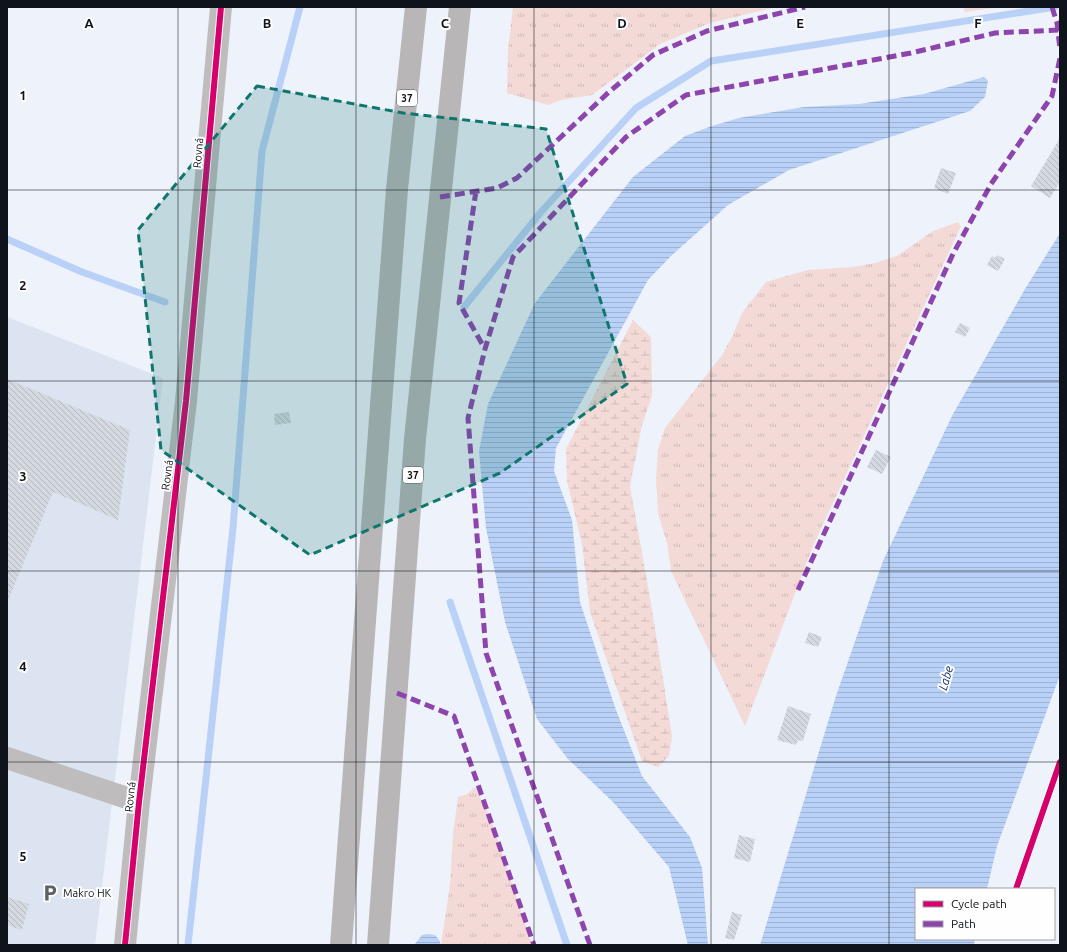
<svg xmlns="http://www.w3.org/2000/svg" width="1067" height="952" font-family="Ubuntu,sans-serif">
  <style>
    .built { fill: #dce4f1 }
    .grass { fill: url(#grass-tufts) }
    .wetland { fill: url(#wetland-marsh) }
    .water { fill: url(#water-rules) }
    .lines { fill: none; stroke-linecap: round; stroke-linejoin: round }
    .stream { stroke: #b9d0f7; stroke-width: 7 }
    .building { fill: url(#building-back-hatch) }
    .street { stroke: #bfbcbd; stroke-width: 22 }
    .primary { stroke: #b8b6b7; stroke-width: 22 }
    .quiet { stroke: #8e44ad; stroke-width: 5; stroke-dasharray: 10 5; stroke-linecap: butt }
    .cycleway-casing { stroke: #fefefe; stroke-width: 8 }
    .cycleway { stroke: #d6006c; stroke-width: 6 }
    .marked { fill: #0f766e; fill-opacity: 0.2; stroke: #0f766e; stroke-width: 3; stroke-dasharray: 8 5; stroke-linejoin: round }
    .grid { fill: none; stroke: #0f131a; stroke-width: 1; stroke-opacity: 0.55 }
    .labels { text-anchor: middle; stroke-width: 4; stroke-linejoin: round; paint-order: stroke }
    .shield { fill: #fefefe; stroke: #575a5e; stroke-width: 1 }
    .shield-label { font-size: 10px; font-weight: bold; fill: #0f131a }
    .street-label { font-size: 11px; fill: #0f131a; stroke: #fefefe }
    .poi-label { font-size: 11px; fill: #0f131a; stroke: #fefefe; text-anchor: start }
    .water-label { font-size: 12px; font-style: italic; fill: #092c68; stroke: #fefefe }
    .grid-label { font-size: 13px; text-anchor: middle; font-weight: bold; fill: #0f131a; stroke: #fefefe; stroke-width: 4; stroke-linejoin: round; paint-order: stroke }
  </style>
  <defs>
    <pattern id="grass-tufts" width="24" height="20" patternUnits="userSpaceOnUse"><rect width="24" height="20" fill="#f4dad7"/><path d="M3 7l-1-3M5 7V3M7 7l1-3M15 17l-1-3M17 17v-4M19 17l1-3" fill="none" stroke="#d0bab8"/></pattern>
    <pattern id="wetland-marsh" width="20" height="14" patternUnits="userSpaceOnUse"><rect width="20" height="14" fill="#f4dad7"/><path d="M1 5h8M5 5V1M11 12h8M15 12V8" fill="none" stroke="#d0bab8"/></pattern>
    <pattern id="water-rules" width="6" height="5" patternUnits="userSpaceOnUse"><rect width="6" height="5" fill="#b9d0f7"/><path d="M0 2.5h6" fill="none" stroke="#9eb2d3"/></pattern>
    <pattern id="building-back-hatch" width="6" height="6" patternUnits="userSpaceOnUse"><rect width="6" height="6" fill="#d4d9e0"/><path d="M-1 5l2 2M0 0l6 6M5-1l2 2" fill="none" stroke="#b5b9c0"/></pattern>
  </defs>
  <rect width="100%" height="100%" fill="#eef2fa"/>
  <path class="built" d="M7 317 163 378 95 945H7Z"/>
  <path class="grass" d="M513 7H776L710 23 660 44 592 95 561 100 548 105 507 93 508 50Z
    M963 7H999L965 12Z
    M958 222 961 226 813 546 745 726 671 571 667 543 658 513 656 478 658 449 665 428 722 355 732 337 742 313 766 282 808 270 853 267 875 263 897 256 933 231Z
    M475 787 491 819 532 945H441L450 885 453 834 458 797 467 794Z"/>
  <path class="wetland" d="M633 320 651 337 652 396 642 425 630 486 651 603 672 736 669 756 658 767 642 761 590 612 582 544 567 481 566 449Z"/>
  <path class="water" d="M984 77 988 81 985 97 970 111 789 170 728 205 671 256 648 280 556 448 554 471 572 520 580 602 616 710 642 776 690 837 702 868 708 945H688L669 867 613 802 568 759 537 719 505 622 486 528 479 451 488 404 535 303 633 177 685 136 712 126 739 118 804 107 859 104 924 94Z
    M1060 233V675L997 846 987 889H916V939H975L974 945H760L836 696 883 561 953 414 1025 289Z
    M428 934 435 935 440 941V945H414L422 935Z"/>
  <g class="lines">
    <path class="stream" d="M7 239 82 272 165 302
      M464 307 541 212 636 108 711 61 1055 7
      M450 602 567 945
      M188 945 233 528 262 151 300 7"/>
  </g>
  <path class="building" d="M1060 138V186L1058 185 1050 198 1031 186Z
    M941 168 956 173 948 194 934 188Z
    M997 255 1005 259 998 271 987 265 992 256 995 258Z
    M960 323 970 328 965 337 955 332Z
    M7 379 130 430 118 520 53 492 7 603Z
    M289 412 291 423 275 425 274 414Z
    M876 450 891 457 882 474 867 467Z
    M809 632 822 637 818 647 805 643Z
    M788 706 811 714 803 741 798 740 796 745 777 740Z
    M739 835 755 839 750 862 734 858Z
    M7 897 29 904 22 930 7 925Z
    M732 912 742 915 734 940 725 938Z"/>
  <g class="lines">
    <path class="street" d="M7 758 139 802
      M125 945 139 802 186 401 221 7"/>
    <path class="primary" d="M341 945 397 189 416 7
      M378 945 415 439 460 7"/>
    <path class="quiet" d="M1052 7 1057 23 1060 49
      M476 191 459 303 485 349
      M440 197 497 188 517 178 609 92 653 55 707 31 805 7
      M798 590 953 254 991 184 1052 96 1060 58
      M397 693 454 716 534 945
      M590 945 486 653 468 418 485 349 513 257 626 137 686 95 911 53 995 33 1058 30"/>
    <g class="cycleway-casing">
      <path id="cycleway" d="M1016 889 1060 762
        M125 945 139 802 186 401 221 7"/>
    </g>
    <use href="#cycleway" class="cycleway"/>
  </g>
  <path class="marked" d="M257 86 403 113 546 129 627 384 500 473 310 555 161 450 138 230Z"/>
  <path class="grid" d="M178 7V945M356 7V945M534 7V945M711 7V945M889 7V945M7 190H1060M7 381H1060M7 571H1060M7 762H1060"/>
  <defs>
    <g id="parking-bare" transform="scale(1.38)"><path d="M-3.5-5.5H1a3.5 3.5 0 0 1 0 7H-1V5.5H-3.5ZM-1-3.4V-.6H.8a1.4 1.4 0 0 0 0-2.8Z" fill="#5d6168" stroke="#fefefe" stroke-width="2.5" paint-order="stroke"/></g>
  </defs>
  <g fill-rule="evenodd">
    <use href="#parking-bare" x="50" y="893"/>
  </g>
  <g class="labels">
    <g class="shield">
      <rect x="397" y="90" width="20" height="16" rx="3"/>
      <rect x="403" y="467" width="20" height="16" rx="3"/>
    </g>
    <g class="shield-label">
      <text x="407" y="102">37</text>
      <text x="413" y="479">37</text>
    </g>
    <g class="street-label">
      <text transform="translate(198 153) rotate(-85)" y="4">Rovná</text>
      <text transform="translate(167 475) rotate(-83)" y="4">Rovná</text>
      <text transform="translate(130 797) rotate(-84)" y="4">Rovná</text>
    </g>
    <g class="poi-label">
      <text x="63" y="897">Makro HK</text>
    </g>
    <g class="water-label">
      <text transform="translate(946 678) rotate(-74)" y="4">Labe</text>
    </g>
  </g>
  <g class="grid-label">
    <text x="89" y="28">A</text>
    <text x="267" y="28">B</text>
    <text x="445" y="28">C</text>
    <text x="622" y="28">D</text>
    <text x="800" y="28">E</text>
    <text x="978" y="28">F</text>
    <text x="23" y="100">1</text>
    <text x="23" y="290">2</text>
    <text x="23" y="481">3</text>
    <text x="23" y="671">4</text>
    <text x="23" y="861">5</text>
  </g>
  <rect width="1067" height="952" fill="none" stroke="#0f131a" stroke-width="16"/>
  <rect x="915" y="888" width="140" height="52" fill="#fefefe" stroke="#9ea0a3"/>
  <rect x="923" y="901" width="20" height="6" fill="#d6006c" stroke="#9ea0a3"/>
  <text x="951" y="908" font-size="12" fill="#0f131a">Cycle path</text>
  <rect x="923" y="921" width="20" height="6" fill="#8e44ad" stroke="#9ea0a3"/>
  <text x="951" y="928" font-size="12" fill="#0f131a">Path</text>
</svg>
